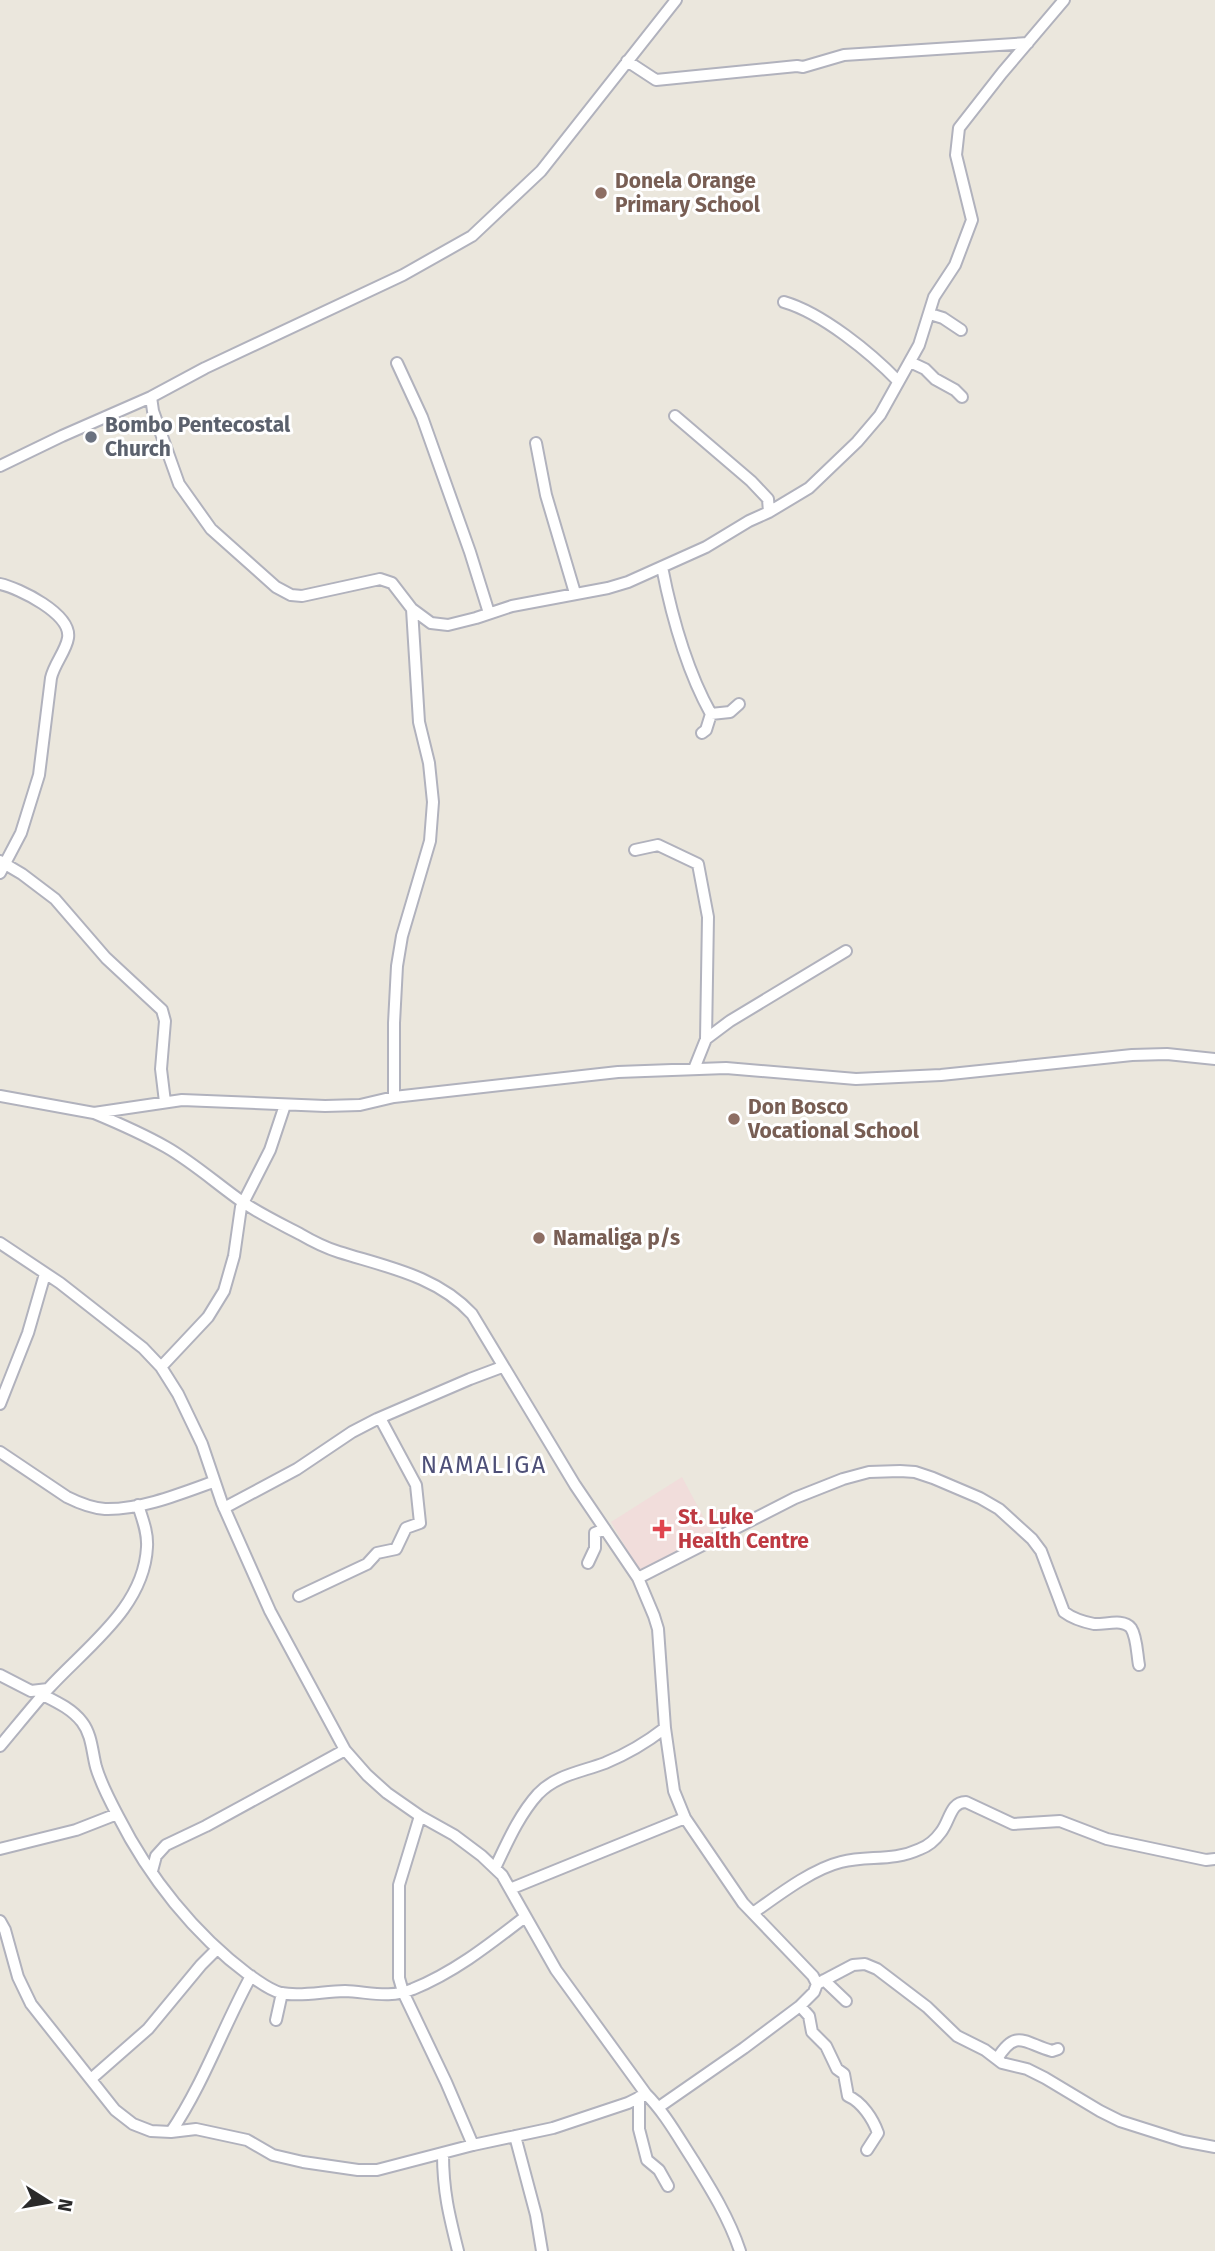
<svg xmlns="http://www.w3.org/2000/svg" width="1215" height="2251" font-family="'Fira Sans',sans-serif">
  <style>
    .medical { fill: #f1dddb }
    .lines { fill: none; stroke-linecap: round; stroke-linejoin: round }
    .street-casing { stroke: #b1b2bd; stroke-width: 14 }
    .street { stroke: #fff; stroke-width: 10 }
    .education-dot { fill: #8d6e63; stroke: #fff; stroke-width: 2.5 }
    .worship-dot { fill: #6b7280; stroke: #fff; stroke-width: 2.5 }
    .health-dot { fill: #e0444e; stroke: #fff; stroke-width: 2.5 }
    .labels { text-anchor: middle; stroke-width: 6; stroke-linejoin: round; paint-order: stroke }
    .education-label { font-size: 21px; font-weight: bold; fill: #785e54; stroke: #fff; text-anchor: start }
    .worship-label { font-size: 21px; font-weight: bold; fill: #5b616d; stroke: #fff; text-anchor: start }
    .health-label { font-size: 21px; font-weight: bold; fill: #be3a42; stroke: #fff; text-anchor: start }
    .quarter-label { font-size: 24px; letter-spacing: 2px; fill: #4e5078; stroke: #fff }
  </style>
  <rect width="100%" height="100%" fill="#ebe7dd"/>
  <path class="medical" d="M682 1477 713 1535 641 1571 637 1567 611 1522Z"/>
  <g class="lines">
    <g class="street-casing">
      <path id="street" d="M627 61 656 80 797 66 803 67 844 55 1028 43
        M784 302C822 313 871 353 898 381
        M930 314 943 318 961 330
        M910 362 925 369 935 379 955 390 962 397
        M397 363 422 417 470 552 489 613
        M151 397 153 411 179 484 211 529 276 587 291 595 302 596 380 579 392 583 412 609 431 623 448 625 476 618 512 606 608 588 628 582 706 547 749 521 769 512 809 488 857 442 880 415 919 345 934 297 955 265 972 220 956 155 959 128 1002 73 1064 0
        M675 416 751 481 768 499 769 512
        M536 443 546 495 575 593
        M0 466 62 436 151 397 205 368 403 275 472 236 541 171 676 0
        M662 567C672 618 686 669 711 714L730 712 739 704
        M0 584C19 588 72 614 68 638 66 651 54 664 51 678L39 775 21 833 0 873
        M702 733 706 730 711 714
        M635 850 658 845 698 864 708 917 706 1039
        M0 861 22 874 55 899 106 958 162 1010 165 1021 161 1069 165 1102
        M694 1069 706 1039 730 1021 846 951
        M0 1096 94 1113 182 1100 325 1106 360 1105 394 1097 618 1072 726 1068 856 1079 941 1075 1132 1055 1167 1054 1215 1059
        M394 1097V1023L397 966 402 936 430 841 433 802 429 763 419 722 412 609
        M94 1113C118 1123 143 1134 166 1147 194 1163 218 1185 244 1203 262 1215 281 1224 300 1234 312 1241 326 1248 339 1252 387 1267 437 1276 472 1314L575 1485 638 1578 654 1616 658 1629 665 1728 674 1791 685 1818 743 1903 813 1976 817 1984 814 1992 800 2006 744 2048 659 2107
        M0 1243 60 1283 143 1348 161 1367 178 1394 202 1444 222 1503 270 1611 345 1750 367 1775 387 1793 420 1816 454 1835 482 1856 502 1875 556 1970 646 2094C665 2113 678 2137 693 2160 711 2189 729 2218 740 2251
        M161 1367 208 1317 224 1291 234 1256 241 1207 270 1150 285 1105
        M0 1404 28 1333 45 1274
        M0 1452 67 1497C79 1503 91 1508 105 1509 140 1510 180 1494 213 1482
        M224 1508 297 1469 352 1432 377 1419 470 1379 502 1367
        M588 1563 595 1548V1533L605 1529
        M638 1578 795 1498 843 1479 869 1472 900 1471 915 1472 933 1478 980 1498 999 1509 1032 1539 1041 1551 1064 1612C1072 1618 1084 1622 1094 1624 1105 1625 1123 1618 1131 1628 1137 1637 1137 1655 1139 1665
        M299 1596 367 1564 377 1553 396 1549 406 1528 420 1523 416 1485 380 1418
        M0 1675 31 1691 48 1689
        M43 1695C57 1702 72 1709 82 1722 92 1735 92 1752 96 1767 101 1784 110 1801 118 1816 149 1877 194 1934 249 1975 260 1982 269 1990 281 1993 302 1997 324 1991 345 1991 369 1992 390 1999 413 1989 455 1972 490 1944 525 1917
        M0 1746C16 1727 32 1707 48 1689 86 1647 144 1608 147 1547 148 1532 142 1518 138 1505
        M420 1816 399 1885V1978L403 1992 446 2082 473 2145
        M0 1849 76 1830 117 1814
        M495 1868C507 1843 519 1815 538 1794 556 1775 581 1772 605 1763 627 1754 647 1742 665 1728
        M152 1871 156 1856 166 1845 206 1826 345 1750
        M510 1889 685 1818
        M753 1913C777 1896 812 1869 841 1862 869 1855 892 1862 920 1849 928 1846 936 1839 941 1832 950 1821 950 1802 966 1802L1013 1824 1060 1821 1107 1839 1206 1860 1215 1859
        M0 1921 5 1930 18 1977 31 2004 115 2110 133 2124 151 2131 171 2132 196 2129 247 2140 273 2155 303 2162 358 2170H377L473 2145 553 2128 628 2103 646 2094
        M824 1980 846 2001
        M817 1984 853 1965 865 1964 877 1969 927 2007 957 2036 985 2050 1002 2063 1027 2069 1045 2078 1100 2111 1120 2121 1183 2141 1215 2147
        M800 2006 809 2016 812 2032 826 2046 837 2069 844 2074 848 2096C862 2102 873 2119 878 2133L867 2150
        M276 2020 282 1993
        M997 2059C1016 2028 1024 2043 1052 2051L1058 2049
        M91 2079 148 2029 201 1965 217 1949
        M639 2097V2129L647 2160 659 2170 668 2186
        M171 2132C204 2083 223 2027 251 1976
        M515 2136 536 2215 542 2251
        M443 2154C443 2191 449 2215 458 2251"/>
    </g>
    <use href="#street" class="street"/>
  </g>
  <g class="education-dot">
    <circle cx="601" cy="193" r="7"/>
    <circle cx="734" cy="1119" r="7"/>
    <circle cx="539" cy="1238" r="7"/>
  </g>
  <circle class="worship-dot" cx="91" cy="437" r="7"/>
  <path class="health-dot" d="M658.5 1518.5h7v7h7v7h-7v7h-7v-7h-7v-7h7z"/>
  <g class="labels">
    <g class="education-label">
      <text x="615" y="188">Donela Orange<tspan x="615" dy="24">Primary School</tspan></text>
      <text x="748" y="1114">Don Bosco<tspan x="748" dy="24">Vocational School</tspan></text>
      <text x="553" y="1245">Namaliga p/s</text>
    </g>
    <g class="worship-label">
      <text x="105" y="432">Bombo Pentecostal<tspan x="105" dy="24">Church</tspan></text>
    </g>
    <g class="health-label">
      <text x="678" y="1524">St. Luke<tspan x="678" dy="24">Health Centre</tspan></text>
    </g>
    <g class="quarter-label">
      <text x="484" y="1473">NAMALIGA</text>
    </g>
  </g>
  <g transform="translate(49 2202) rotate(101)" stroke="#ffffff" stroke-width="5" paint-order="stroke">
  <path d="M0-5L12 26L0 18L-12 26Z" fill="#2a2a2a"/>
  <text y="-10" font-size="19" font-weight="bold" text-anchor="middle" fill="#2a2a2a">N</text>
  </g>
</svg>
